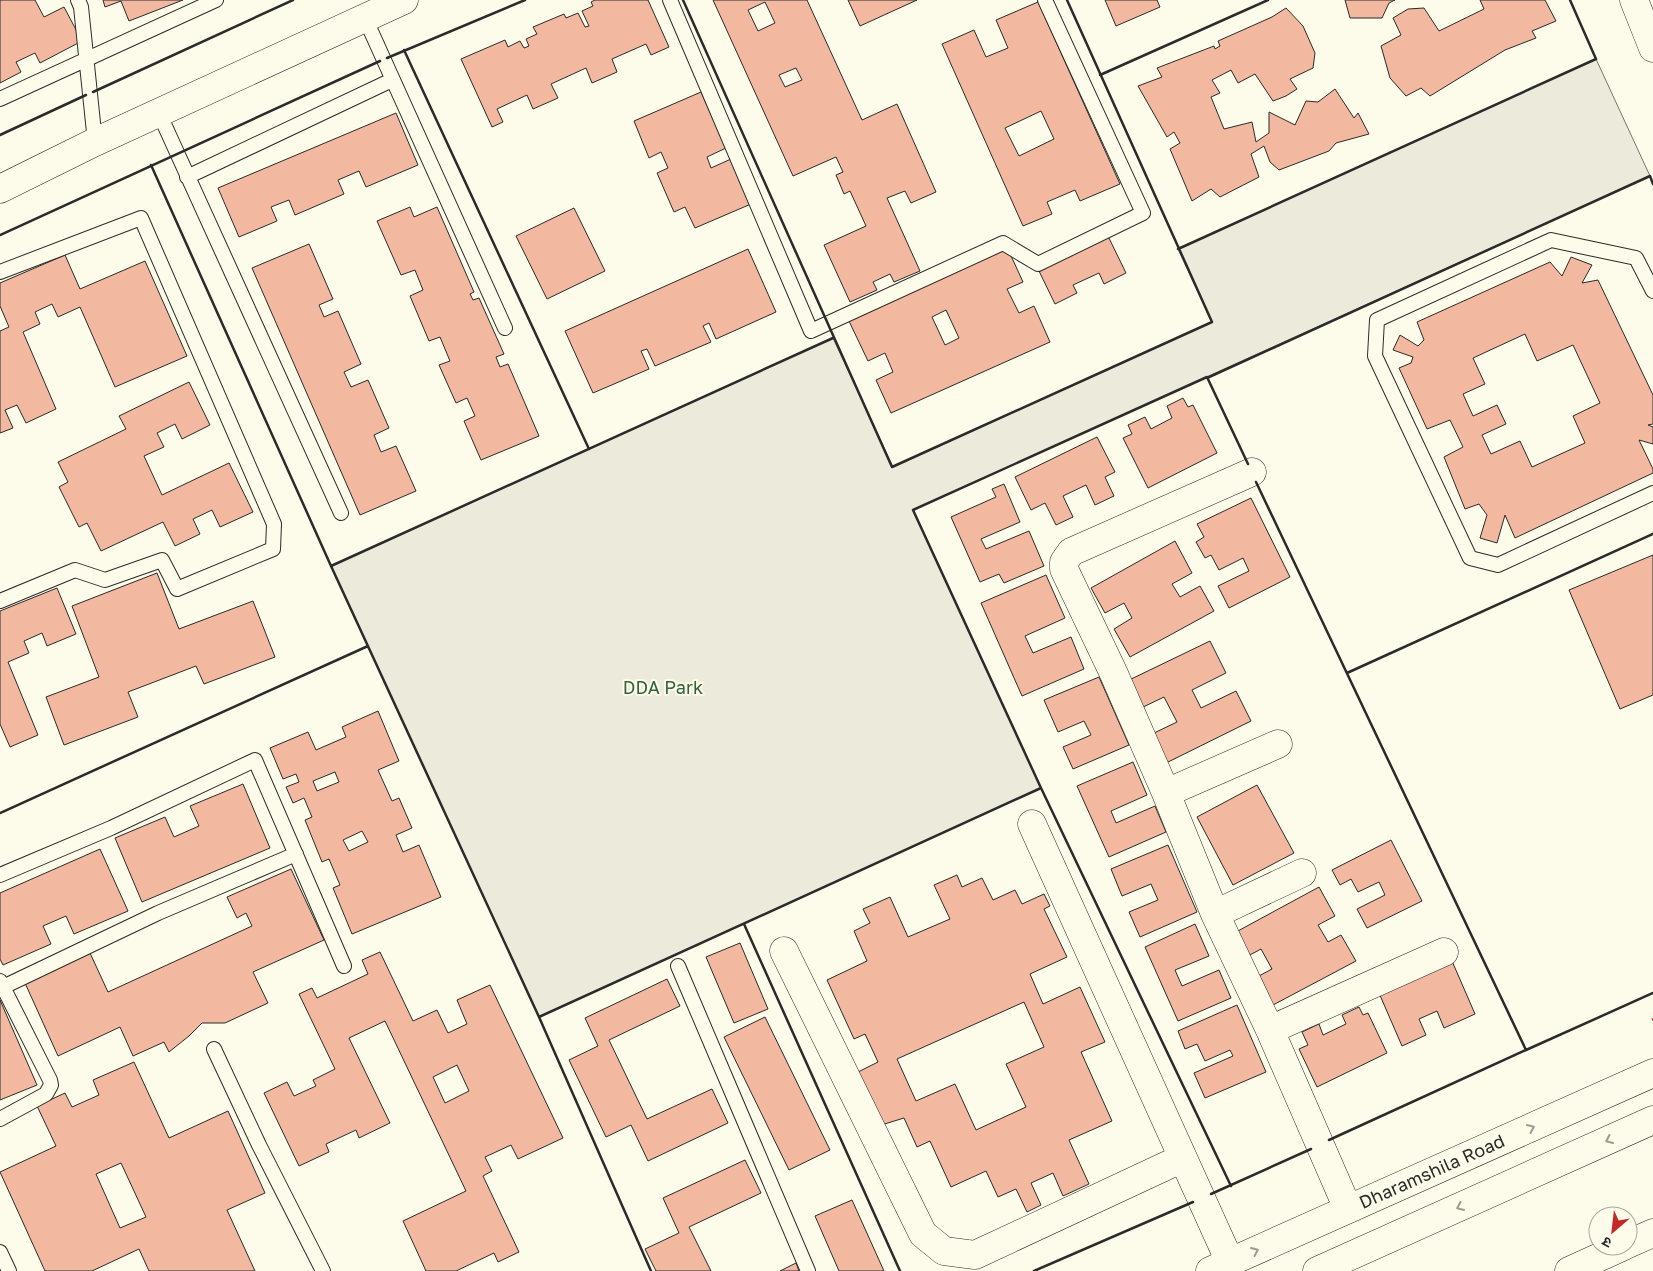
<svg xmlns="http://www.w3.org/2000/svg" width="1653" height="1271" font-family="'Golos Text','Noto Sans Devanagari',sans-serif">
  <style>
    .green { fill: #ecebdb; stroke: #74746e }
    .building { fill: #f2b8a0; stroke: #2b2b2b; fill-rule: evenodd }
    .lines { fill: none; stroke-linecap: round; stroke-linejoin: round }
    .lane-casing { stroke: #2b2b2b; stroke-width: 16 }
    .street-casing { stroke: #2b2b2b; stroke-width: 29 }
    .secondary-casing { stroke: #2b2b2b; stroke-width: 29 }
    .lane { stroke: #fdfbea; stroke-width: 14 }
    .street { stroke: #fdfbea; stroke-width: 28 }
    .secondary { stroke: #fdfbea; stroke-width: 28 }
    .wall { stroke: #2b2b2b; stroke-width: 2.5 }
    .power { stroke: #c62828; stroke-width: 1; stroke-dasharray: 18 4 2.5 4; stroke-linecap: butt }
    .oneway { stroke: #9e9d94 }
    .labels { text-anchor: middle; stroke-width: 4; stroke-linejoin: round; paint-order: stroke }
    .park-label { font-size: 18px; fill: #34623c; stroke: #fdfbea }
    .street-label { font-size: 18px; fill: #2b2b2b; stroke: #fdfbea }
  </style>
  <rect width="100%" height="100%" fill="#fdfbea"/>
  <path class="green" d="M1596 59 1650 176 913 510 1041 788 539 1017 331 566 833 338 893 467 1212 322 1178 249Z"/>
  <path class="building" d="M0 0H35L44 17 64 7 82 41 40 63 35 53 16 62 21 72 0 83Z
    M103 0H183L129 21 121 1 105 7Z
    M595 0H648L669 47 651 55 646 44 612 59 617 72 592 83 586 68 551 84 558 98 533 109 527 95 497 109 503 122 492 127 461 59 505 40 508 47 520 41 524 48 529 46 526 39 537 34 533 27 564 14 566 18 578 13 585 27 589 26 582 11 593 6 591 2Z
    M713 0H807L862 120 897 104 936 192 911 203 905 191 887 198 920 271 894 282 890 274 873 282 877 290 850 302 824 245 866 226 850 191 844 194 836 175 843 172 836 157 793 176ZM765 2 775 23 758 31 748 10ZM796 68 802 80 785 87 779 75Z
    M848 0H917L860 26Z
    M1105 0H1157L1160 7 1116 26Z
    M1345 0H1395L1389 3 1382 18H1350Z
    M1480 0H1545L1556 21 1532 31 1536 38 1505 50 1430 96 1421 88 1406 96 1390 78 1381 46 1401 35 1393 18 1408 9 1424 8 1439 31 1484 9Z
    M1038 2 1120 184 1080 201 1075 190 1047 202 1052 214 1023 226 942 44 974 30 986 57 1008 48 996 20ZM1041 111 1054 139 1019 156 1005 128Z
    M1286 8 1303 26 1315 53 1313 68 1290 79 1297 89 1286 96 1273 101 1255 74 1238 83 1231 70 1212 80 1220 93 1211 97 1224 129 1252 122 1256 142 1269 133V112L1295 125 1306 101 1318 102 1335 89 1354 118 1358 113 1369 134 1336 143 1329 151 1279 170 1270 162 1264 146 1251 154 1259 177 1220 197 1211 189 1192 201 1170 149 1180 143 1174 132 1167 137 1138 86 1162 77 1157 68 1214 46 1215 49 1220 46 1218 41 1272 17Z
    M701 92 726 148 707 157 711 168 731 159 751 204 695 228 685 207 674 212 657 173 668 168 661 152 649 158 634 121Z
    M396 113 418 165 366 187 359 171 338 180 344 194 295 215 289 200 271 207 277 221 239 237 218 188Z
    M410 207 414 217 437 207 474 292 470 294 473 300 479 298 504 354 496 357 500 367 508 364 539 436 481 460 464 421 475 416 467 398 456 403 439 365 450 361 440 337 429 341 410 296 423 290 415 270 401 275 377 221Z
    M574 208 605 271 547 299 516 236Z
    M1108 236 1126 273 1104 284 1099 273 1073 285 1077 293 1055 304 1038 269Z
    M309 244 333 299 319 305 324 317 338 311 361 364 344 372 351 387 368 380 389 428 374 435 381 452 396 446 416 491 360 515 252 268Z
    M1007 247 1023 282 1007 289 1019 313 1034 306 1050 342 891 413 876 380 893 372 885 353 868 361 848 319ZM946 310 959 338 945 345 932 317Z
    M748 249 776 312 716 339 709 323 703 326 711 342 655 366 647 349 641 351 649 369 593 393 565 331Z
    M65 255 80 289 145 261 187 356 115 387 80 307 58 317 52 304 35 312 40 324 23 332 56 409 26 423 17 405 5 410 13 428 0 433V331L9 327 0 306V283Z
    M1571 257 1592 265 1582 283 1598 280 1653 395V424L1648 425 1653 427V444L1639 440 1653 469V473L1515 538 1505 515 1497 543 1480 538 1487 515 1479 504 1465 509 1444 457 1463 447 1450 420 1427 429 1399 368 1411 363 1413 357 1393 350 1400 335 1418 346 1424 340 1417 322 1550 262 1562 276ZM1525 334 1537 361 1573 345 1600 403 1573 416 1585 443 1532 467 1520 441 1491 454 1482 435 1506 424 1497 405 1473 416 1463 394 1485 384 1473 358Z
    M189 382 210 425 182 439 175 424 157 433 164 447 144 456 162 495 229 463 253 512 220 527 212 510 193 519 200 534 175 546 163 522 101 551 87 523 79 527 59 487 68 482 58 462 126 429 119 416Z
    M1183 398 1188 407 1193 405 1217 453 1148 488 1123 438 1132 434 1128 425 1145 417 1151 429 1172 418 1167 406Z
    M1097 437 1115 472 1105 477 1114 496 1095 505 1086 485 1063 496 1073 517 1056 525 1045 503 1031 510 1015 477Z
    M1004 484 1020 522 981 539 986 549 1029 531 1044 566 1004 583 999 574 980 582 951 517 996 497 992 489Z
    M1251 498 1290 577 1229 608 1218 586 1249 571 1243 558 1219 570 1211 555 1205 558 1196 542 1204 537 1197 524Z
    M1175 541 1192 573 1172 584 1180 597 1200 586 1214 611 1130 657 1114 629 1132 618 1124 603 1105 613 1091 588Z
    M1653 555V695L1620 709 1569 590Z
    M157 573 179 629 253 601 275 657 204 684 196 666 128 692 138 717 64 745 46 697 99 677 72 606Z
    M1046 575 1065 618 1025 636 1033 653 1071 637 1084 669 1022 696 981 603Z
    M57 588 76 634 47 646 42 633 24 641 29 653 8 662 38 735 10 747 0 724V611Z
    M1210 641 1226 673 1192 690 1201 708 1236 691 1251 721 1166 763 1152 734 1177 722 1164 697 1139 709 1125 682Z
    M1099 677 1129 745 1073 769 1063 747 1091 735 1084 721 1058 732 1044 700Z
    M378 711 399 761 378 770 392 801 399 798 412 828 396 835 403 852 419 845 441 897 352 934 333 888 340 885 329 859 322 862 305 820 312 817 304 798 293 803 286 787 299 782 296 774 283 779 270 748 308 732 316 750 346 737 342 727ZM335 772 339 782 317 791 313 781ZM362 831 368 842 349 851 343 840Z
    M1133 762 1147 795 1111 811 1116 823 1155 806 1166 832 1109 857 1077 786Z
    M243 784 270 848 142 902 115 838 165 817 174 837 199 826 190 806Z
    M1257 785 1294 853 1233 885 1197 817Z
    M1391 840 1422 901 1367 928 1357 909 1385 895 1379 882 1358 892 1351 879 1340 885 1332 870Z
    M1168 845 1197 912 1140 937 1129 912 1158 900 1151 884 1122 896 1111 869Z
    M100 849 128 911 74 934 66 916 43 926 51 944 3 965 0 959V893Z
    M291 869 324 940 253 972 268 1003 225 1023H202L189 1036 169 1052 164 1042 133 1056 120 1027 58 1056 25 983 90 953 108 992 252 926 246 913 237 918 227 897Z
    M957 875 962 887 982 878 993 900 1015 890 1022 904 1044 894 1050 906 1044 909 1067 957 1030 974 1043 1004 1080 987 1105 1042 1081 1052 1112 1121 1069 1140 1089 1184 1063 1196 1053 1173 1031 1183 1041 1205 1027 1212 1016 1189 998 1197 986 1171 951 1187 930 1141 917 1147 904 1118 878 1126 854 1074 878 1062 865 1034 854 1039 827 980 867 961 854 931 870 923 863 909 890 897 908 937 950 919 934 885ZM1024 1002 1044 1047 1006 1064 1026 1107 976 1130 955 1084 916 1101 897 1059Z
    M1319 887 1335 916 1318 925 1328 942 1341 935 1356 961 1273 1005 1257 977 1272 969 1261 949 1248 956 1236 932Z
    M1195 924 1209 956 1175 970 1182 986 1219 970 1231 998 1178 1021 1145 947Z
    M740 943 768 1009 734 1023 706 957Z
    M380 952 413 1021 437 1010 448 1033 467 1024 457 1000 490 985 563 1138 518 1159 511 1145 485 1157 492 1171 483 1176 519 1252 498 1262 494 1253 456 1271H426L403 1221 466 1191 385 1021 349 1038 390 1123 359 1138 356 1130 326 1144 329 1152 299 1166 264 1093 287 1082 294 1096 316 1086 313 1080 335 1069 299 994 312 988 317 998 368 974 362 960ZM457 1065 469 1091 445 1103 433 1077Z
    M1452 961 1475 1014 1444 1028 1437 1011 1419 1019 1426 1035 1402 1046 1379 993Z
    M667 979 680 1006 609 1040 647 1119 712 1089 728 1123 648 1161 631 1125 606 1137 569 1060 598 1046 585 1018Z
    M0 1000 37 1085 0 1100Z
    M1237 1005 1266 1072 1205 1098 1194 1073 1233 1056 1230 1050 1205 1061 1197 1044 1185 1049 1178 1031Z
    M1359 1007 1363 1015 1368 1013 1387 1053 1317 1087 1299 1049 1308 1045 1302 1032 1319 1024 1323 1035 1346 1024 1342 1015Z
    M765 1017 830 1150 789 1170 724 1037Z
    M134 1062 169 1138 228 1111 265 1193 227 1210 255 1271H149L139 1249 92 1271H45L0 1172 56 1146 37 1106 65 1093 72 1107 99 1095 93 1080ZM121 1163 146 1217 120 1228 96 1174Z
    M745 1160 761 1193 689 1227 711 1271H656L645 1249 679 1233 663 1198Z
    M852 1200 884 1271H839L815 1216Z
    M796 1263 799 1271H780Z"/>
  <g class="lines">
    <g class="lane-casing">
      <path id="lane" d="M78 0 81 7 95 142
        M670 0 811 331 1003 243 1038 264 1143 213 1045 0
        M365 18 505 328
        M0 99 216 0
        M159 113 341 513
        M187 177 392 80
        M0 272 141 218 274 524 273 549 177 589 162 560 105 580 75 570 0 601
        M1653 291 1636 258 1551 240 1377 320 1375 356 1470 558 1498 565 1653 493
        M0 875 111 828 255 760 344 966
        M678 966 808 1271
        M0 981 50 1080 51 1085 46 1094 0 1119
        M3 987 158 913 296 854
        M214 1049 259 1145 323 1271
        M0 1252 9 1271"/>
    </g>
    <g class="street-casing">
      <path id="street" d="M1634 0 1653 48
        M0 189 95 142 404 0
        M1252 472 1071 552 1064 562V569L1114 674 1166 793 1215 914 1270 1030 1348 1209
        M1166 793 1278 744
        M1032 824 1230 1262
        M1215 914 1302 873
        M784 951 923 1234 944 1251 975 1255 1183 1158
        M1270 1030 1444 952"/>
    </g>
    <g class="secondary-casing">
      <path id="secondary" d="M1628 1244 1653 1233
        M1210 1271 1653 1073
        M1317 1271 1653 1120
        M1569 1271 1624 1246"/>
    </g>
    <use href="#lane" class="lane"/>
    <use href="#street" class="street"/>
    <use href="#secondary" class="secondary"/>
    <path class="wall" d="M683 0 892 467 1212 322 1067 0
      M404 50 589 449
      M387 58 525 0
      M1100 75 1268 0
      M93 92 293 0
      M0 135 86 95
      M151 165 331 566 539 1017 651 1271
      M0 235 380 61
      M1178 249 1596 59 1570 0
      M1207 378 1650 176 1653 184
      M1256 482 1526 1050 1329 1140
      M331 566 833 338
      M1346 671 1347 673 1653 534
      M0 813 368 646
      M744 924 900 1271
      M539 1017 1041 788
      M1526 1050 1653 993
      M1231 1186 1041 788 913 510 1207 377 1248 464
      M1211 1194 1311 1149
      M1034 1271 1193 1202"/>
    <path class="power" d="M1652 1018 1653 1021"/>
  </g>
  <defs><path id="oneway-chevron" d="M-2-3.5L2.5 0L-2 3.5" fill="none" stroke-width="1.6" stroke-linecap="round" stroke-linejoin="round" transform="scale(1.25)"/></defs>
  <g class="oneway">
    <use href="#oneway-chevron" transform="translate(1531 1128) rotate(-24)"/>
    <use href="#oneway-chevron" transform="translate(1609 1140) rotate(156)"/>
    <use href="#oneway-chevron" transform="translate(1460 1207) rotate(156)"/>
    <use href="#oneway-chevron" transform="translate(1255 1251) rotate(-24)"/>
  </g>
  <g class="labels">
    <g class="park-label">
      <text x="663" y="694">DDA Park</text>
    </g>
    <g class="street-label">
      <text transform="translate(1432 1172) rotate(-24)" y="6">Dharamshila Road</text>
    </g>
  </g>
  <g transform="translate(1613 1231) rotate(208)"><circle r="24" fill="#fdfbea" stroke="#a9a89e"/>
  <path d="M0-4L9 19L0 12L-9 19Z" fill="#c62828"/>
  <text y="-8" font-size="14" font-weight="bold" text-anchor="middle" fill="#2b2b2b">उ</text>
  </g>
</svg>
